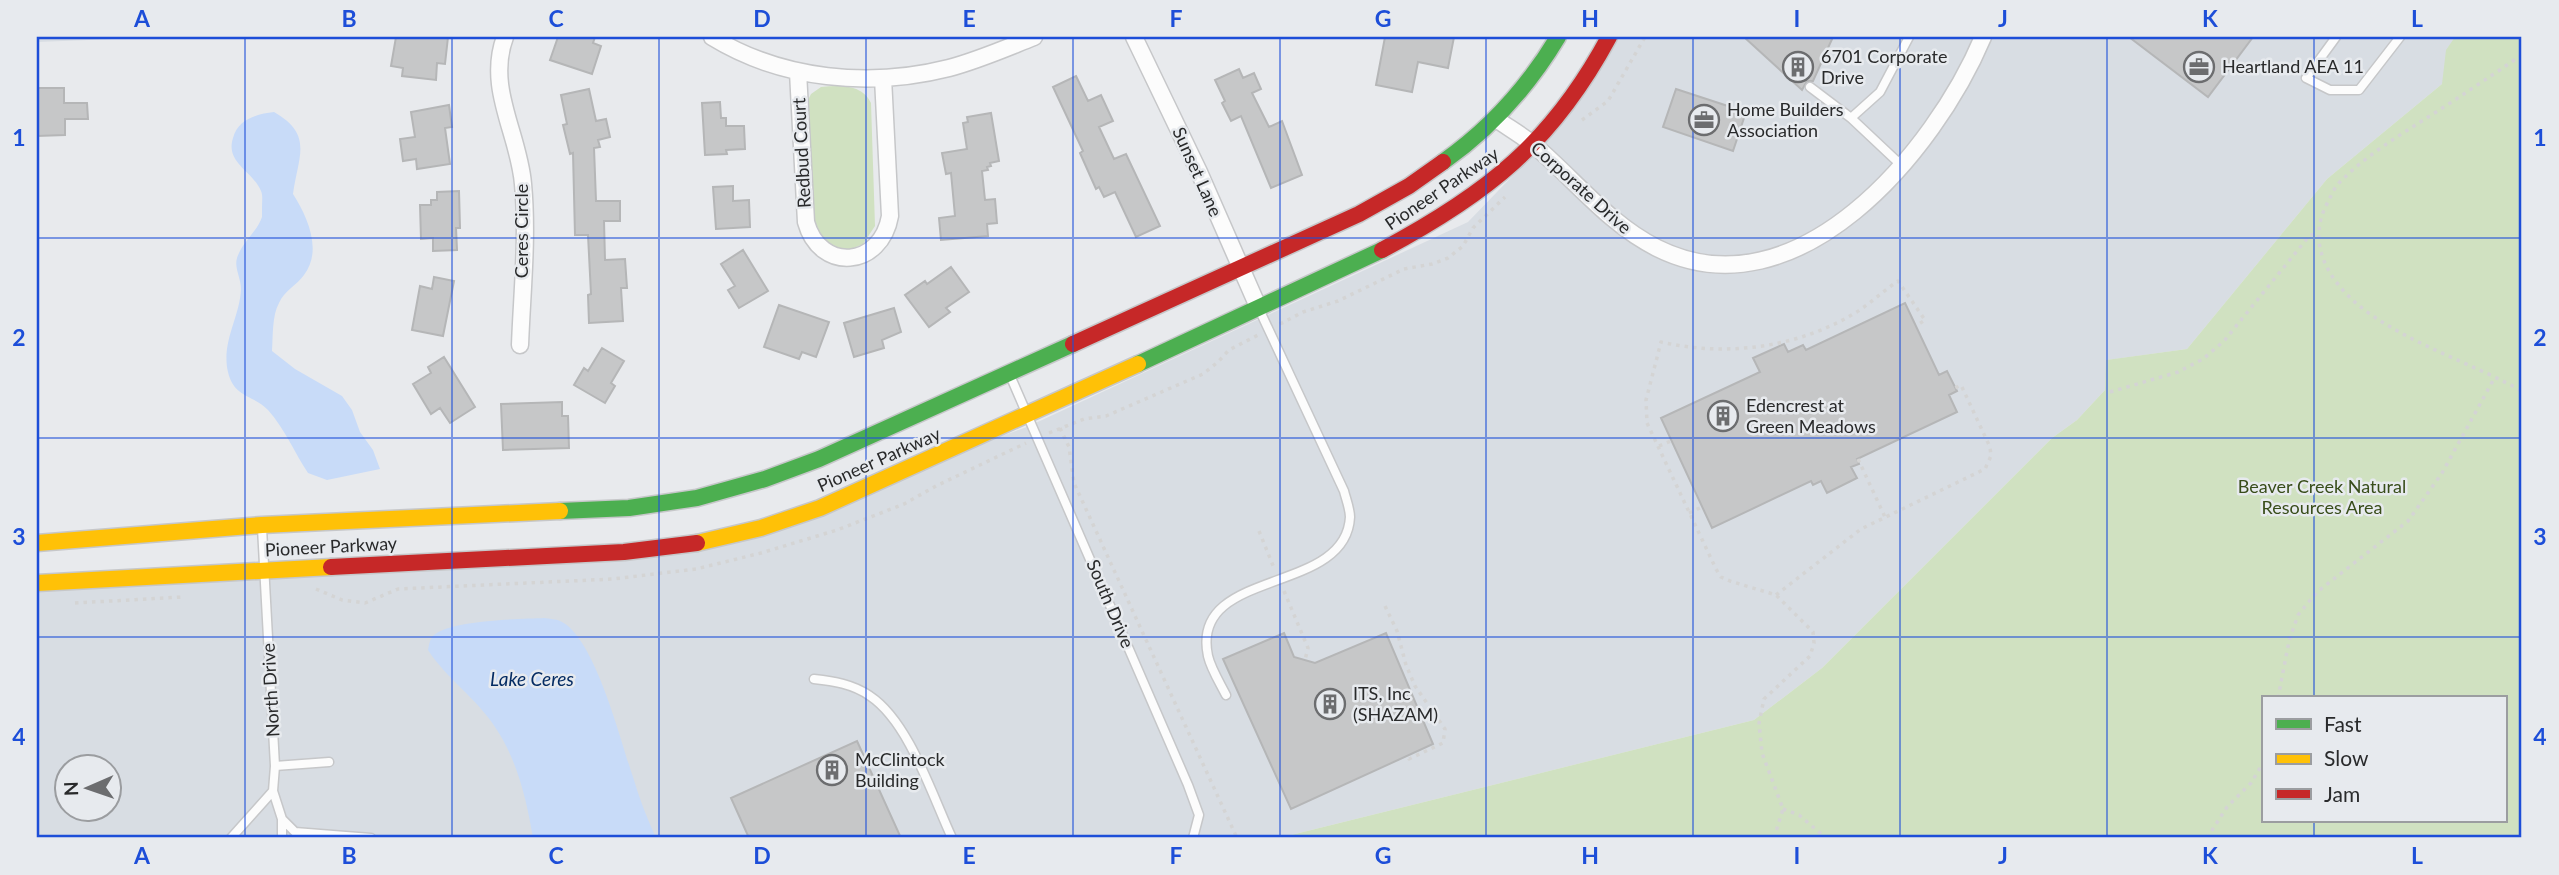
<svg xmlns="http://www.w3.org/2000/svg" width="2559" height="875" font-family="Lato,sans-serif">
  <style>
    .built { fill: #d8dde3; fill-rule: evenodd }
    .green { fill: #d0e1c1; fill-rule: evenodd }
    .water { fill: #c8dbf8 }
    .building { fill: #c6c7c8; stroke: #b5b6b7; stroke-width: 2 }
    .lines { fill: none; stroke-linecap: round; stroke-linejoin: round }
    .lane-casing { stroke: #c6c7c9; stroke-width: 11 }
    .street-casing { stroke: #c6c7c9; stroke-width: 19 }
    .fast-casing { stroke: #c6c7c9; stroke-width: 19 }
    .slow-casing { stroke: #c6c7c9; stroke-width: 19 }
    .jam-casing { stroke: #c6c7c9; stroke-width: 19 }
    .path { stroke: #d4d4d4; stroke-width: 3.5; stroke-dasharray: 3.5 5; stroke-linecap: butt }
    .lane { stroke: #fcfcfc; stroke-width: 8 }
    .street { stroke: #fcfcfc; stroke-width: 16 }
    .fast { stroke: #4caf50; stroke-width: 16 }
    .slow { stroke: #ffc107; stroke-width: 16 }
    .jam { stroke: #c62828; stroke-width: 16 }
    .grid { fill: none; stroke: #1d4ed8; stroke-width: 2; stroke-opacity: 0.55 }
    .labels { text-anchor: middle; stroke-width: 5; stroke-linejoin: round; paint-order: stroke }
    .poi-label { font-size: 18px; fill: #292a2b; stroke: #e7eaee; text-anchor: start }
    .street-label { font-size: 18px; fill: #292a2b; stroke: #e7eaee }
    .park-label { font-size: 18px; fill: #384d1a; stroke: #e7eaee }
    .water-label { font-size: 19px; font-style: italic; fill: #052c63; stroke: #e7eaee }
    .neatline { fill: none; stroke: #1d4ed8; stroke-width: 2.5 }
    .grid-label { font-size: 23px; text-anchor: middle; font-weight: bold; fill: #1d4ed8 }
  </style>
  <rect width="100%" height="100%" fill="#e8eaed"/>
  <path class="built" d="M37 37H167L37 42Z
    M1616 37H2476L2442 84 2327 179 2187 349 2107 360 2105 390 2077 420 2052 438 1822 668 1754 720 1279 838H37V583L693 544 1027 427 1468 222 1560 127ZM66 766H108V808H66Z"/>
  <path class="green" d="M2455 37H2522V838H1279L1754 720 1822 668 2052 438 2077 420 2105 390 2106 360 2187 349 2327 179 2442 84 2446 50ZM2263 698H2505V821H2263Z
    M821 87C840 85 862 84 871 103L875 226 863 244 849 250 834 248 822 240 813 220 808 100 811 94Z"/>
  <path class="water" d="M274 112C314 135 298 156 293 194 307 216 323 250 304 275 297 285 284 291 279 303 272 315 273 337 272 351L295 369 342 396 352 410 360 432 373 450 380 469 327 480 308 473C294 452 285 429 268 410 254 395 234 398 228 372 221 342 240 317 241 289 241 278 234 268 237 258 242 242 257 232 262 217 262 216 262 208 262 207 262 202 263 195 261 191 253 171 225 163 233 138 238 119 257 114 274 112Z
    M544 618C549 619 556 619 560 621 595 636 621 743 633 777 639 798 647 818 656 838H533C527 801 517 759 495 727 477 699 446 678 428 650 429 645 430 638 434 635 452 620 521 619 544 618Z"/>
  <path class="building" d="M396 37H448L445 64 437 63 436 80 402 76 403 68 391 66Z
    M558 37H595L593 43 601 46 592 74 550 60Z
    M1385 37H1454L1448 68 1418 62 1412 92 1376 85Z
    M1744 37H1833L1813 81H1807L1802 90Z
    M2129 37H2253L2208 97Z
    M1239 69 1243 78 1254 73 1261 89 1252 93 1269 127 1282 121 1302 175 1271 188 1241 116 1231 121 1222 103 1225 101 1215 80Z
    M1076 76 1088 101 1101 95 1113 121 1099 127 1114 159 1126 154 1160 226 1136 237 1115 192 1104 197 1099 187 1096 189 1080 153 1083 151 1053 87Z
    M37 88H64V103H87L88 119H65V135L37 136Z
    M589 89 596 121 606 119 610 137 598 140 600 147 594 148 596 201H620V221H604L605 260 625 259 627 288H621L623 321 589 323 588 295 591 294 588 235H575L573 153 570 154 563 125 567 124 561 95Z
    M1676 89 1746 112 1733 151 1663 127Z
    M720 102 721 118H726V126H744L745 149 726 150 727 154 705 155 702 103Z
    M449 105 452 127 445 128 450 164 417 169 416 159 403 161 400 139 415 137 411 112Z
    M991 113 999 161 990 163 991 166 987 167 988 170 982 171 985 200 995 199 997 223 987 224 988 236 941 240 939 218 955 216 951 173 946 174 942 153 967 149 963 123 968 122 967 117Z
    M733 186V201L749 200 750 227 716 229 713 187Z
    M459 191 460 228H456L457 250 433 251V238L421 239 420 205H431V200H437V192Z
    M743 250 768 291 739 308 728 290 735 286 721 264Z
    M951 267 969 292 946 308 950 312 929 327 905 295 925 281 927 284Z
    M434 277 454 281 443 336 412 330 420 286 432 289Z
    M1905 303 1939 375 1947 371 1957 391 1949 395 1957 412 1857 459 1859 464 1851 467 1857 478 1827 493 1821 481 1813 485 1811 481 1712 528 1661 418 1760 372 1753 358 1784 344 1788 352 1803 345 1806 350Z
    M779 305 829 322 816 357 802 352 799 359 764 347Z
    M894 308 901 332 882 340 884 348 854 357 844 323Z
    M602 348 624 361 611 383 615 386 605 403 574 385 584 368 588 371Z
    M444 357 475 407 450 423 440 408 431 414 413 384 431 373 428 367Z
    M562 402V416H568L569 448 503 450 501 404Z
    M1284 633 1294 657 1315 663 1386 633 1433 744 1291 809 1223 659Z
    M857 741 901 838H749L731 798Z"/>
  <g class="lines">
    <g class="lane-casing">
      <path id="lane" d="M2336 37 2306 78 2330 90H2359L2400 37
        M1810 87 1851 118 1901 165
        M1851 118 1880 92 1909 37
        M1009 373 1188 785 1199 815 1193 838
        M814 679C833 681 853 684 870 696 909 722 932 795 952 838
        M1226 695C1220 683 1211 669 1208 656 1189 567 1346 596 1350 517 1350 509 1346 499 1344 491L1259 309
        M275 766 329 762
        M273 791 282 819 295 832 371 838
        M231 838 273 791 275 766 262 528
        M282 838V819"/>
    </g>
    <g class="street-casing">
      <path id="street" d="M505 37C486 88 519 134 523 184 528 237 522 292 520 345
        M712 37C782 80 870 88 949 68 979 60 1006 48 1034 37
        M1134 37 1199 172 1259 309
        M798 72 806 222C820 273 881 268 890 216L883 78
        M1496 119C1509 128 1523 136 1535 146 1576 181 1609 224 1657 248 1797 318 1935 151 1983 37"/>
    </g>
    <g class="fast-casing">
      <path id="fast" d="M1443 162C1490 129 1528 87 1558 37
        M1138 364 1382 250
        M560 511 629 508 697 498 765 479 819 459 1073 344"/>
    </g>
    <g class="slow-casing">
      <path id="slow" d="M37 543 262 525 560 511
        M697 543 761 528 820 508 1138 364
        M37 583 331 567"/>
    </g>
    <g class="jam-casing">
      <path id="jam" d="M1382 250C1487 194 1552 143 1609 37
        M1073 344 1359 214 1409 186 1443 162
        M331 567 624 552 697 543"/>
    </g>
    <path class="path" d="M2522 55C2492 75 2463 95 2433 114 2400 135 2366 155 2339 183 2334 188 2331 196 2328 202 2303 246 2333 288 2370 314 2416 346 2473 364 2522 391
      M1582 120 1608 101 1645 37
      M1280 324 1303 312 1338 301 1404 269 1432 264 1448 258 1463 246 1473 228 1505 197
      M2110 392 2178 372 2203 359 2224 341 2310 235 2317 234
      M1060 428 1069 447 1074 483 1237 838
      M1049 433 1084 419 1106 416 1203 374 1218 362 1229 350 1258 335
      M1659 446 1671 441
      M1858 459 1885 517
      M1689 513 1702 507
      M1259 531 1274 568
      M316 589 342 600 365 603 398 589 613 579 696 569 761 553 837 530 904 504 936 486 1026 443
      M1284 591 1308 648 1305 660
      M1776 595 1861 529 1985 469 1991 456 1990 447 1961 385 1955 388
      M75 603 183 597
      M1385 606 1397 631 1406 665 1415 686 1445 729 1443 743 1409 759 1408 756
      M2278 698 2289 641 2298 615 2317 592 2408 521 2442 473 2495 377
      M1783 809 1799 815 1826 838
      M1774 838 1783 809 1762 753 1759 723 1764 699 1810 656 1814 643 1813 632 1776 595 1730 581 1721 577 1716 569 1647 423 1646 400 1661 342C1726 357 1797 348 1855 313 1870 304 1883 291 1898 281L1925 320 1916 326
      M2207 838 2227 807 2251 783 2263 763"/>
    <use href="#lane" class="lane"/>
    <use href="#street" class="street"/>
    <use href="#fast" class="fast"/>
    <use href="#slow" class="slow"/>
    <use href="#jam" class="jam"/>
  </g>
  <path class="grid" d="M245 37V838M452 37V838M659 37V838M866 37V838M1073 37V838M1280 37V838M1486 37V838M1693 37V838M1900 37V838M2107 37V838M2314 37V698M37 238H2522M37 438H2522M37 637H2522M2314 821V838"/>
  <defs>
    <g id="building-ring" transform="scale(1.575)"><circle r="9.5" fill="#e7eaee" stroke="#6c6d6f" stroke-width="1.5"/><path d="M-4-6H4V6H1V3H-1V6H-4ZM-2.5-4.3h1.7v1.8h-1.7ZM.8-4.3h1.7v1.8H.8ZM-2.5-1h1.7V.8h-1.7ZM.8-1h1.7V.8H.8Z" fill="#6c6d6f"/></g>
    <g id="office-ring" transform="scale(1.575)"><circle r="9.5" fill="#e7eaee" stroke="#6c6d6f" stroke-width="1.5"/><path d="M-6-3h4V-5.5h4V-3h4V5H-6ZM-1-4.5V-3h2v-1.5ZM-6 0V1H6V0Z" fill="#6c6d6f"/></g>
  </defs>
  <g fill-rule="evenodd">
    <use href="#building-ring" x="1798" y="67"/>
    <use href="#office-ring" x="2199" y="67"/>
    <use href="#office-ring" x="1704" y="120"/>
    <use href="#building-ring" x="1723" y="416"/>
    <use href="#building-ring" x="1330" y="704"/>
    <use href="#building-ring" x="832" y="770"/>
  </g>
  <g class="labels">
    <g class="poi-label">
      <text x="1821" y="63">6701 Corporate<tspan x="1821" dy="21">Drive</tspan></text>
      <text x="2222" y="73">Heartland AEA 11</text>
      <text x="1727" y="116">Home Builders<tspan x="1727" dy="21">Association</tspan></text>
      <text x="1746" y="412">Edencrest at<tspan x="1746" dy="21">Green Meadows</tspan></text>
      <text x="1353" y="700">ITS, Inc<tspan x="1353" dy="21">(SHAZAM)</tspan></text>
      <text x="855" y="766">McClintock<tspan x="855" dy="21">Building</tspan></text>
    </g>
    <g class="street-label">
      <text transform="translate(802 153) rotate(-93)" y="6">Redbud Court</text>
      <text transform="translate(1197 172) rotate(66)" y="6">Sunset Lane</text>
      <text transform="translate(1581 188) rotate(42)" y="6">Corporate Drive</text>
      <text transform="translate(1442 189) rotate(-34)" y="6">Pioneer Parkway</text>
      <text transform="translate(522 231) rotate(-90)" y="6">Ceres Circle</text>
      <text transform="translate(879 460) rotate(-24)" y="6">Pioneer Parkway</text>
      <text transform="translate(331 547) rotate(-3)" y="6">Pioneer Parkway</text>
      <text transform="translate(1110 604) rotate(67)" y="6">South Drive</text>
      <text transform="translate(271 690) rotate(-93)" y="6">North Drive</text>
    </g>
    <g class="park-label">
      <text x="2322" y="493">Beaver Creek Natural<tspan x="2322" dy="21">Resources Area</tspan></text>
    </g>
    <g class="water-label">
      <text x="532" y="686">Lake Ceres</text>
    </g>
  </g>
  <rect width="2559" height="875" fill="none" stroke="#e7eaee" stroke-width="77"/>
  <rect x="2262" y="696" width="245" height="126" fill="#e7eaee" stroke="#9b9da0" stroke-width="2"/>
  <rect x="2276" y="719" width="35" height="10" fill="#4caf50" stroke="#9b9da0" stroke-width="2"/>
  <text x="2324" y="732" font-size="21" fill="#292a2b">Fast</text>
  <rect x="2276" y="754" width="35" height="10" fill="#ffc107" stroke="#9b9da0" stroke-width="2"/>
  <text x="2324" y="766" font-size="21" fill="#292a2b">Slow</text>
  <rect x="2276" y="789" width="35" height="10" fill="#c62828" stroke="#9b9da0" stroke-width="2"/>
  <text x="2324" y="802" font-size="21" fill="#292a2b">Jam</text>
  <g transform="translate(88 788) rotate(268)"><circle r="33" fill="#e7eaee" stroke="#9b9da0" stroke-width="2"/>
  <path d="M0-5L12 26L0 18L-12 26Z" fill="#6c6d6f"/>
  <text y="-10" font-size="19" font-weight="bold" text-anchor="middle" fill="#292a2b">N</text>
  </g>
  <rect x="38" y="38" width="2482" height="798" class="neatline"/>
  <g class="grid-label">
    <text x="142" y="27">A</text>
    <text x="349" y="27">B</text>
    <text x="556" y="27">C</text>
    <text x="762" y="27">D</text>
    <text x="969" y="27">E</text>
    <text x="1176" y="27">F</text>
    <text x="1383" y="27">G</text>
    <text x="1590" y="27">H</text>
    <text x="1797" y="27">I</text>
    <text x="2003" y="27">J</text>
    <text x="2210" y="27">K</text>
    <text x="2417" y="27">L</text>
    <text x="19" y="146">1</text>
    <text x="2540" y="146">1</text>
    <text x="19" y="346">2</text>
    <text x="2540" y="346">2</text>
    <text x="19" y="545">3</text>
    <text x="2540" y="545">3</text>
    <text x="19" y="745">4</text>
    <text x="2540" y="745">4</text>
    <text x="142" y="864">A</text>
    <text x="349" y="864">B</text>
    <text x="556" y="864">C</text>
    <text x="762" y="864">D</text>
    <text x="969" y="864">E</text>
    <text x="1176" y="864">F</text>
    <text x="1383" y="864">G</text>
    <text x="1590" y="864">H</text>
    <text x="1797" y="864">I</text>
    <text x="2003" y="864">J</text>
    <text x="2210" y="864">K</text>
    <text x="2417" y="864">L</text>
  </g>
</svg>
